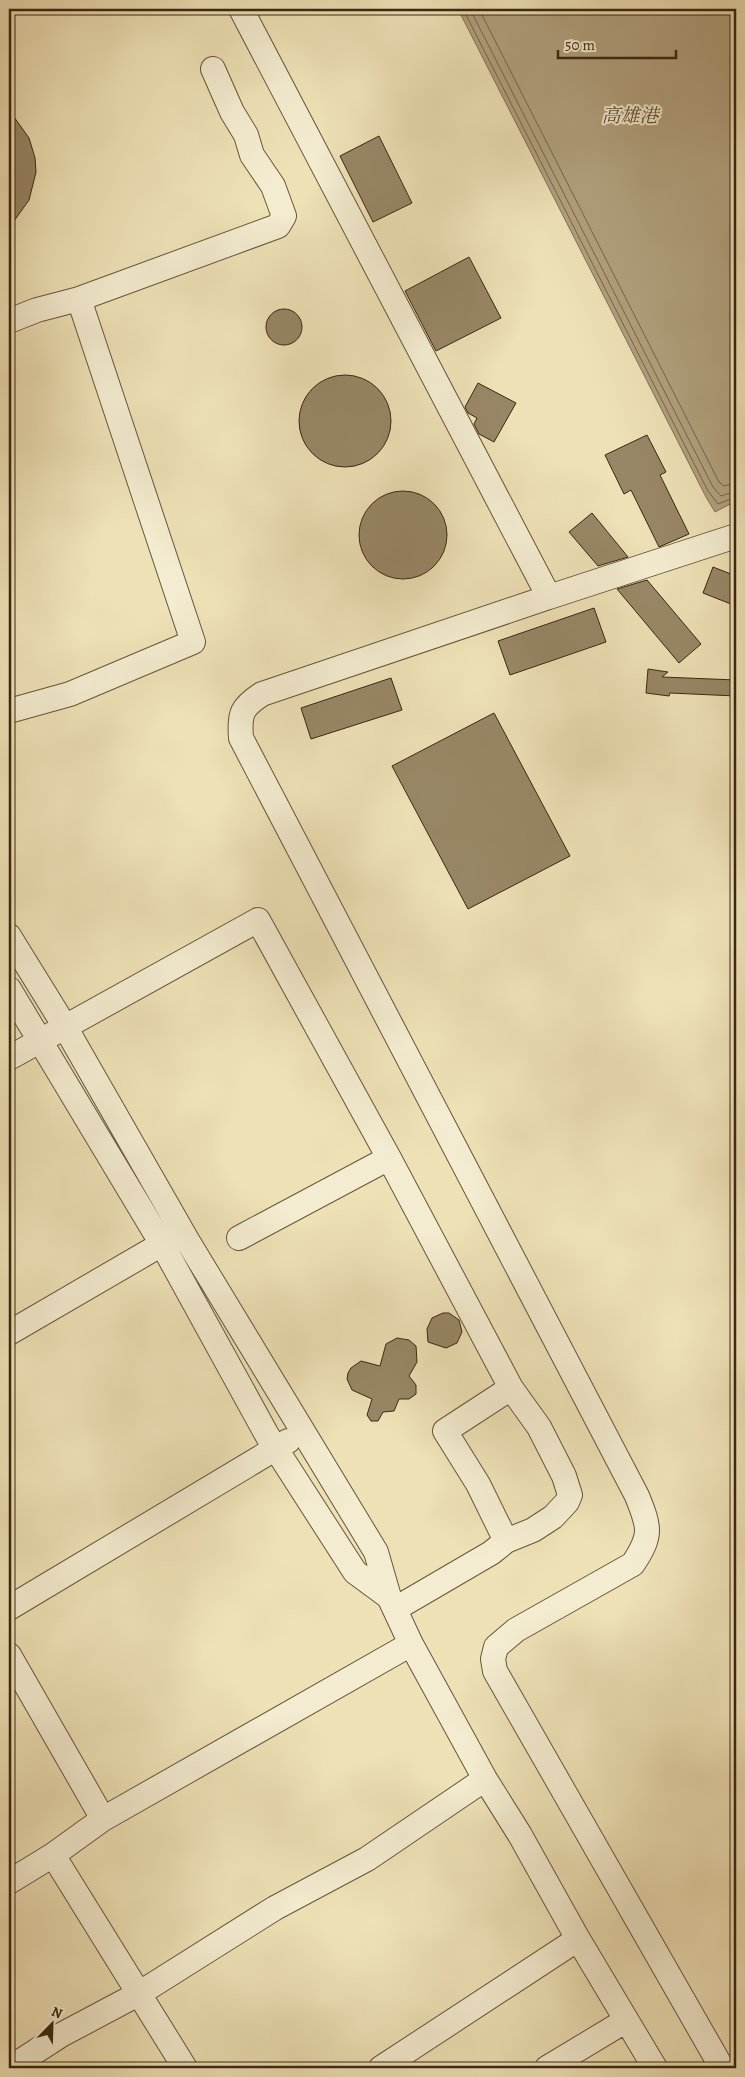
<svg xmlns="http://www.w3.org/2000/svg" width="745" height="2077" font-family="Alegreya,'Noto Serif TC',serif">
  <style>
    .water { fill: #b1a17e; stroke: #817053 }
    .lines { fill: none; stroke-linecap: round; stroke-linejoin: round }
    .shore { stroke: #766448; stroke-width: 1 }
    .building { fill: #988767; stroke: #3a2612 }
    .minor-casing { stroke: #67553b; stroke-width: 26 }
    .minor { stroke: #f4ecd0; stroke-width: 24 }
    .labels { text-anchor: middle; stroke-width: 4; stroke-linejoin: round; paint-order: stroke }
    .water-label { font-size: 19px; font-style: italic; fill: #5e4b32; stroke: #f4ecd0 }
  </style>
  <rect width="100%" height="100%" fill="#eee1b6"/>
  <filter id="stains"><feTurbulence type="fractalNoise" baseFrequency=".004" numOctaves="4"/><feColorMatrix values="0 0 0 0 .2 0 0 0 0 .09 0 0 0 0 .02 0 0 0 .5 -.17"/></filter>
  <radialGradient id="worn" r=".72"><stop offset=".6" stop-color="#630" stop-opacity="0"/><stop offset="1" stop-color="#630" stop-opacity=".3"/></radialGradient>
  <path class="water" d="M458 9H736V501L715 512 706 497Z"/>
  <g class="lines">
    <path class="shore" d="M463 9 708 491 718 504 736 497
      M470 9 713 487 721 496 736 491
      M479 9 719 482 724 486 736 483"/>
  </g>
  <path class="building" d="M9 110 29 138 35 158 36 172 29 200 9 228Z
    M379 136 412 203 373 222 340 156Z
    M469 257 501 318 436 351 405 291Z
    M266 327a18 18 0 1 1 36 0a18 18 0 1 1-36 0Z
    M299 421a46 46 0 1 1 92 0a46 46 0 1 1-92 0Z
    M478 383 516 403 494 442 479 434 474 424 477 418 468 413 465 407Z
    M647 435 666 472 660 475 689 534 659 547 631 490 624 494 605 455Z
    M359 535a44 44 0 1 1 88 0a44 44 0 1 1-88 0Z
    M592 513 628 557 598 566 569 532Z
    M713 567 736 576V606L703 593Z
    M647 580 701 644 679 663 617 589Z
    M594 608 606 642 510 675 498 641Z
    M648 669 668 672 662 677 736 680V696L670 693 669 696 646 693Z
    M391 678 402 710 311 739 301 708Z
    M494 713 570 856 468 909 392 766Z
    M443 1313H449L459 1320 462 1332 457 1343 446 1348 428 1342 427 1329 432 1318Z
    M397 1338 409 1340 416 1346 417 1362 409 1376 416 1385V1394L409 1399H399L394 1411 383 1412 378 1421H371L367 1415 372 1399 352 1390 347 1379 348 1373 351 1368 361 1361 380 1366 386 1344Z"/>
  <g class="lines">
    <g class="minor-casing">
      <path id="minor" d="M241 9 549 597 736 536
        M9 321 37 310 79 299 278 226 284 216 273 186 252 155 246 135 232 112 213 69
        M549 597 262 694C242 707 239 713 241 738L637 1496C650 1528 652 1535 633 1564L516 1630 496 1647 493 1659 495 1671 722 2068
        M9 711 70 694 193 642 79 299
        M9 936 64 1025 187 1240 376 1552 389 1597 355 1572 267 1435 162 1244 9 989
        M9 1058 258 920 389 1158 511 1388 539 1427 564 1476 570 1495 567 1502 553 1517 533 1530 506 1541 491 1553 395 1609
        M239 1238 389 1158
        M9 1333 174 1237
        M506 1541 478 1484 445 1431 511 1388
        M389 1597 411 1644 485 1779 520 1835 578 1939 655 2068
        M9 1608 288 1441
        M9 1655 103 1819
        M53 1855 185 2068
        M9 1882 53 1855 103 1819 411 1644
        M10 2068 61 2035 140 1993 275 1908 367 1859 485 1779
        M381 2068 578 1939
        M547 2068 625 2021"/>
    </g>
    <use href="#minor" class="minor"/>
  </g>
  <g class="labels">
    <g class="water-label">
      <text x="630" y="122">高雄港</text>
    </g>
  </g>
  <rect width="745" height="2077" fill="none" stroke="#eee1b6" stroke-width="30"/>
  <rect x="10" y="10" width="725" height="2057" fill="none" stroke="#3a2612" stroke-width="2.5"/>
  <rect x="15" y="15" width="715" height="2047" fill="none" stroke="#3a2612"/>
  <g transform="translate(52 2024) rotate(23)" stroke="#f4ecd0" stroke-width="4" paint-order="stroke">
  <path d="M0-4L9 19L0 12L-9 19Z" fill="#3a2612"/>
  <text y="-8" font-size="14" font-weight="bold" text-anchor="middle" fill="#3a2612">N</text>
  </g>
  <path d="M558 50v8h118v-8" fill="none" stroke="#3a2612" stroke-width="2.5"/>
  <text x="565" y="50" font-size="15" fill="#3a2612" stroke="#f4ecd0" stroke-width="4" paint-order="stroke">50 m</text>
  <rect width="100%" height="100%" filter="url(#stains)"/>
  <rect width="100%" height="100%" fill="url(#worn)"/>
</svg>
